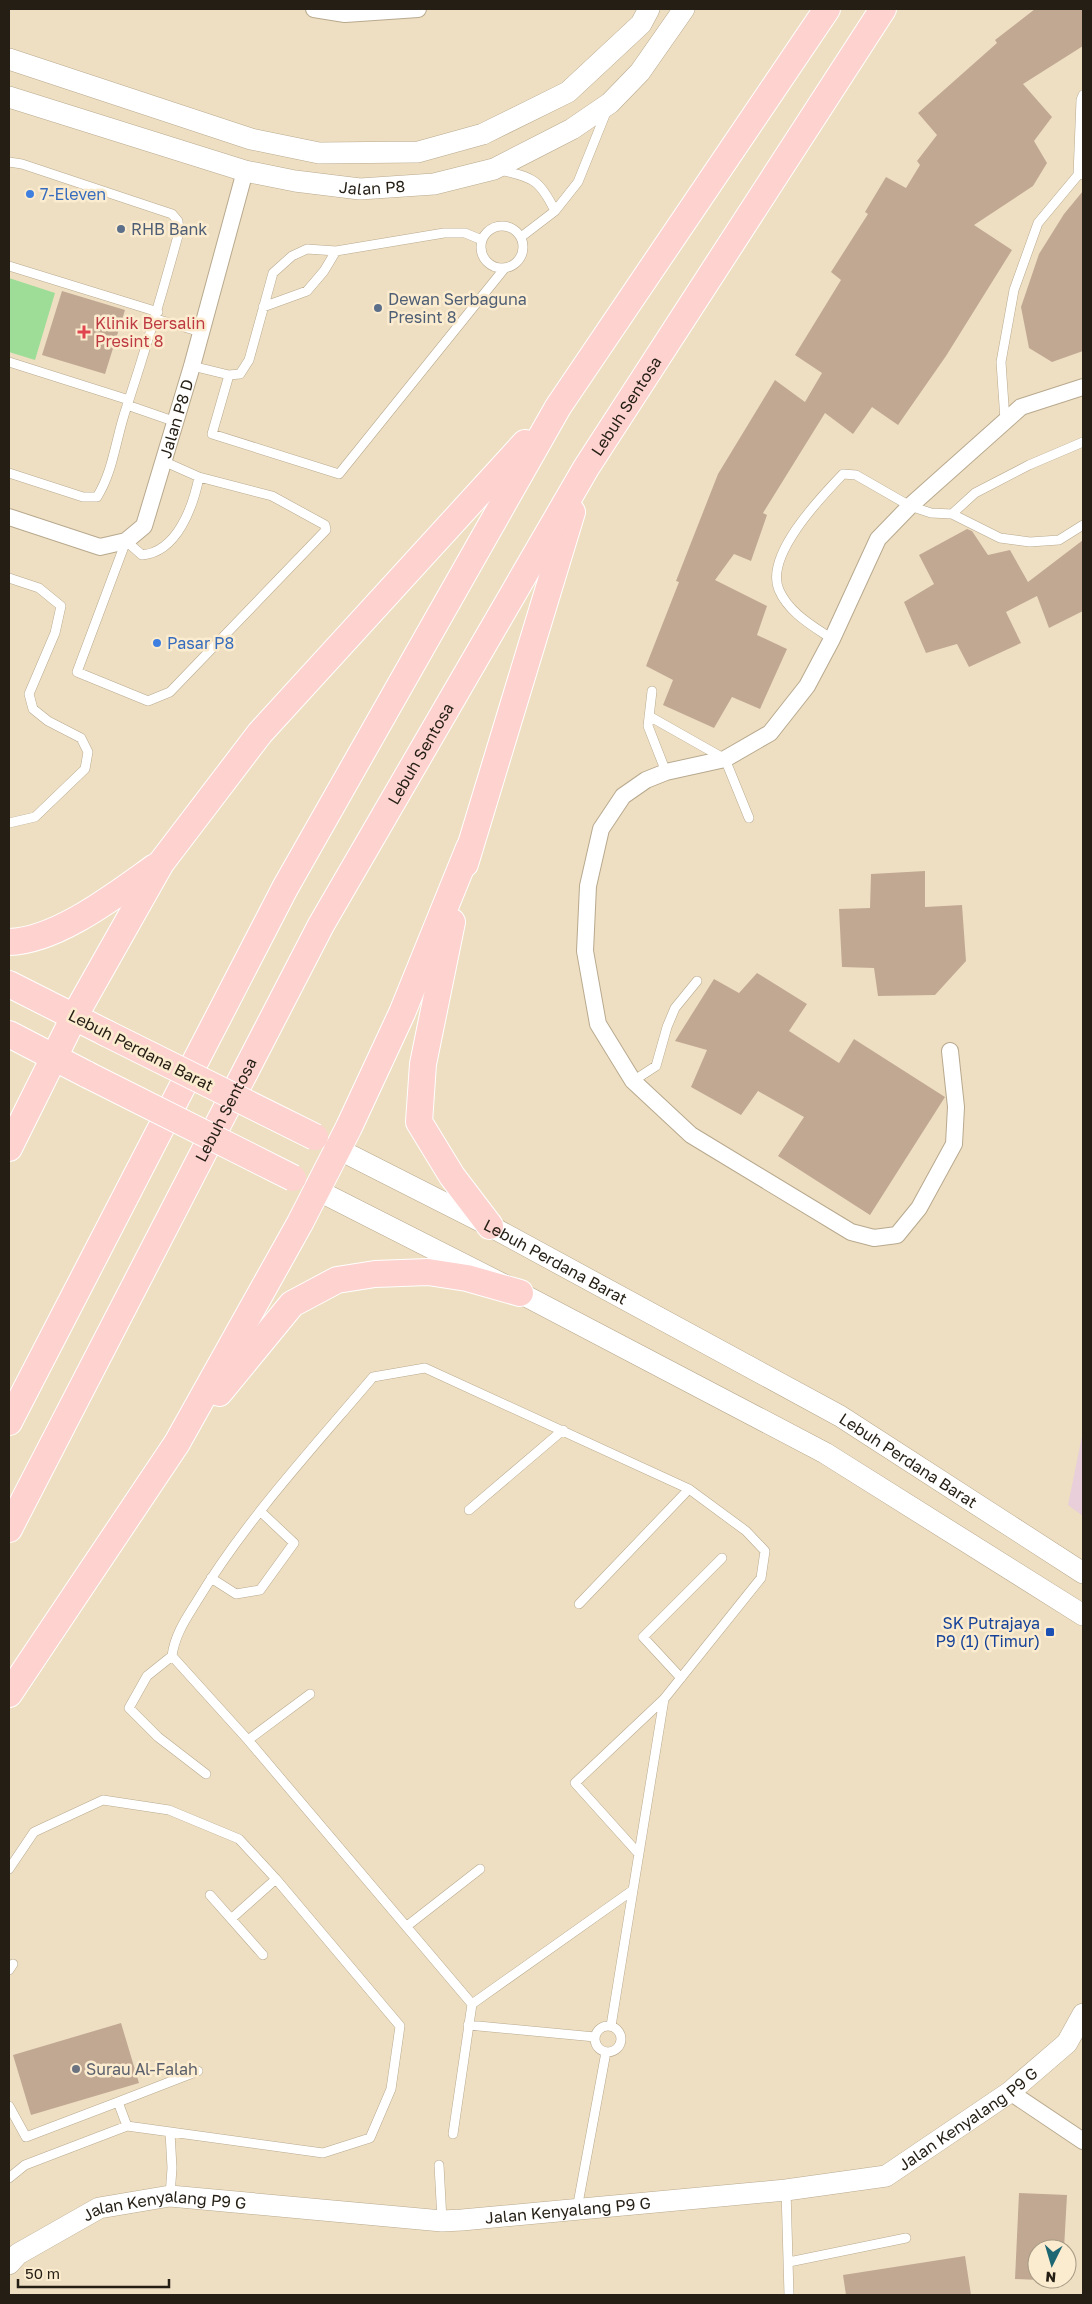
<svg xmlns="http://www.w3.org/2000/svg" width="1092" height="2304" font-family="'Golos Text',sans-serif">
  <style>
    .education { fill: #e8cfd9 }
    .green { fill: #9ddd98 }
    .building { fill: #c1a893 }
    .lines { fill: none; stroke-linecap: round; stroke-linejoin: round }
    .service-casing { stroke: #b8a98e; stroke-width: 10 }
    .minor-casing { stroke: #b8a98e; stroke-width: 18 }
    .tertiary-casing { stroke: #b8a98e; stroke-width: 22 }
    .primary-casing { stroke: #fff; stroke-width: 28 }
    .service { stroke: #fff; stroke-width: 9 }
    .minor { stroke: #fff; stroke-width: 16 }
    .tertiary { stroke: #fff; stroke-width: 21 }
    .primary { stroke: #fdd2cf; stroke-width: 26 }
    .primary-bridge-casing { stroke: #fff; stroke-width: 28; stroke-linecap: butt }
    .primary-bridge { stroke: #fdd2cf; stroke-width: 26 }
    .shop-dot { fill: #3f7fe0; stroke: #fceccf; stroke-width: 2 }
    .service-dot { fill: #5c6f8a; stroke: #fceccf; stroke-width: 2 }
    .health-dot { fill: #e0444e; stroke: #fceccf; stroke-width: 2 }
    .transit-dot { fill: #1a4fb4; stroke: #fceccf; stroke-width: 2 }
    .worship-dot { fill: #6b7280; stroke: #fceccf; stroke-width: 2 }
    .labels { text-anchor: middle; stroke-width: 5; stroke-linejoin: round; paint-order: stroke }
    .street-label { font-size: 16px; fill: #241e14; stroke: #fceccf }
    .shop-label { font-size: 16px; fill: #366cbe; stroke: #fceccf; text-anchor: start }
    .service-label { font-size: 16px; fill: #4e5e75; stroke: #fceccf; text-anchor: start }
    .health-label { font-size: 16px; fill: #be3a42; stroke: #fceccf; text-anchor: start }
    .transit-label { font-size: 16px; fill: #164399; stroke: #fceccf; text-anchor: end }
    .worship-label { font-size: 16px; fill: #5b616d; stroke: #fceccf; text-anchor: start }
  </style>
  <rect width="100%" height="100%" fill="#efdfc2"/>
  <path class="education" d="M1083 1431V1516L1068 1505Z"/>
  <path class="green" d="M9 278 55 293 35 360 9 352Z"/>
  <path class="building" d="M1035 9H1083V46L1023 84 1052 117 1034 141 1047 163 1033 186 974 225 1012 250 946 356 898 425 872 407 853 434 825 413 763 513 767 515 751 561 734 554 715 580 767 606 757 635 787 649 760 709 732 697 714 728 663 705 673 680 646 666 679 582 676 581 718 474 775 380 805 402 822 373 795 355 841 280 831 272 868 214 865 212 886 177 906 188 920 165 917 161 937 135 918 113 997 43 995 40Z
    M1083 191V351L1052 362 1029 348 1021 307 1039 254 1064 214Z
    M62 291 125 310 105 374 42 355Z
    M967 529 972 531 988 555 1010 550 1028 582 1083 540V611L1049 628 1037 596 1006 612 1021 643 969 667 957 644 926 653 904 602 934 584 919 555Z
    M925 871V907L962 905 966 961 935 995 878 996 874 968 842 967 839 909 870 908 871 874Z
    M757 973 807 1004 789 1031 839 1063 854 1039 945 1097 870 1215 778 1156 804 1117 758 1091 741 1115 691 1087 707 1050 675 1041 714 979 739 993Z
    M121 2023 139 2083 31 2115 13 2055Z
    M1019 2193 1067 2195 1064 2249H1037V2279H1062V2281L1015 2279Z
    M965 2256 971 2295H846L843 2275Z"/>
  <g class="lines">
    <g class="service-casing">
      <path id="service" d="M9 162 22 164 172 214 178 221 179 232C163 291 146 348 127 406 116 436 114 470 97 497H83L9 473
        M500 170C533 177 540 180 555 211
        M1078 175 1081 100 1083 95
        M481 247a21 21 0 1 1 42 0a21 21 0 1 1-42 0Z
        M521 237 555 211 578 182 607 110
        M9 266 158 312
        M263 307 307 291 324 271 336 251
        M156 319 201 332
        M9 362 129 400
        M192 366 229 375 240 374 249 360 273 273 292 256 307 249 336 251 444 233H465L482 240
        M229 375 212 434 339 474 504 269
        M127 405 176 422
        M1005 420 1001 362 1014 290 1038 223 1078 175 1083 174
        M163 461 199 477 272 496 325 525 326 530 170 692 148 701 77 672 126 541 142 555C177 552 193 507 199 477
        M952 514 975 493 1029 465 1083 442
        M9 578 39 588 61 606 55 633 29 694 33 709 48 721 81 738 88 752 85 769 35 817 9 823
        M832 639C813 626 789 613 779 590 764 556 821 497 843 474L856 475 910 506 931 513 952 514 1000 538 1030 542 1059 540 1083 525
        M652 691 648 726 666 772
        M649 716 725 759 749 818
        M633 1081 656 1066 667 1027 675 1008 697 981
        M469 1510 563 1430
        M211 1578 236 1594 260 1590 294 1543 260 1511
        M579 1604 689 1489
        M172 1656 147 1676 129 1708 158 1737 206 1774
        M681 1678 643 1637 722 1558
        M248 1740 310 1694
        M638 1853 575 1783 664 1699
        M9 1869 34 1832 103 1800 169 1810 239 1839 276 1879 400 2026 391 2089 370 2138 323 2153 127 2126 25 2165 9 2178
        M210 1895 263 1955
        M231 1919 276 1879
        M407 1926 480 1869
        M9 1970 13 1964
        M472 2004 633 1890
        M468 2025 595 2037
        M595 2039a13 13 0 1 1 26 0a13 13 0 1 1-26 0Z
        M9 2106 26 2137 118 2102
        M127 2126 118 2102 198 2071
        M170 2132 172 2168 170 2196
        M453 2134 472 2004 248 1740 172 1656C175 1634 186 1619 197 1601 246 1520 312 1449 373 1377L425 1368 689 1489 746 1531 765 1551 761 1578 664 1699 611 2026
        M439 2165 442 2220
        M786 2190 789 2295
        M577 2209 606 2052
        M789 2262 906 2238"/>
    </g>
    <g class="minor-casing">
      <g id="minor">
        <path d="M314 9 345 14 418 9"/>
        <path id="s1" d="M9 517 100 547 126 541 144 526 192 366 245 171"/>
        <path d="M950 1051 956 1107 954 1144 919 1208 897 1235 874 1238 851 1232 691 1135 633 1081 598 1024 585 951 588 886 601 829 623 796 646 780 666 772 725 759 770 733 807 686 832 639 878 539 910 506 1021 407 1083 387"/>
        <path d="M1010 2092 1083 2141"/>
      </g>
    </g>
    <g class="tertiary-casing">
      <g id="tertiary">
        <path d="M9 59 251 139 319 153 418 152 483 134 568 92 641 24 649 9"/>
        <path id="s2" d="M9 97 245 171 295 181 360 189 434 184 494 169 572 129 610 103 640 72 684 9"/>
        <path id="s3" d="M338 1149 490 1226 840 1416 1083 1573"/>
        <path d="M317 1190 520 1293 825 1453 1083 1615"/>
        <path id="s4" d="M9 2264 18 2254 99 2208 170 2196 442 2221 462 2220 786 2190 886 2176 1010 2092 1067 2043 1083 2014"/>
      </g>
    </g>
    <g class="primary-casing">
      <g id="primary">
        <path d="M465 864 572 512"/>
        <path d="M452 922 423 1064 419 1122 452 1176 490 1226"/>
        <path d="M9 942C57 941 117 894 155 867"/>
        <path d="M9 984 106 1033"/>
        <path d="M9 1034 88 1075"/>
        <path d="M9 1148 74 1017 161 863 260 733 525 443"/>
        <path d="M219 1393 292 1304 337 1280 375 1274 428 1272 467 1278 520 1293"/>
        <path d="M9 1422 285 888 558 407 827 9"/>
        <path id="s5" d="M9 1529 321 925 586 468 883 9"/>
        <path d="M9 1694 177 1443 300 1223 349 1127 402 1013 469 848"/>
      </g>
    </g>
    <use href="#service" class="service"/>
    <use href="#minor" class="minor"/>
    <use href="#tertiary" class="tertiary"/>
    <use href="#primary" class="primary"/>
    <g class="primary-bridge-casing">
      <path id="primary-bridge" d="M106 1033 315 1137
        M88 1075 293 1178"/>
    </g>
    <use href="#primary-bridge" class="primary-bridge"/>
  </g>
  <g class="shop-dot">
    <circle cx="30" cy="194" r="5"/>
    <circle cx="157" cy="643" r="5"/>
  </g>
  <g class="service-dot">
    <circle cx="121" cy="229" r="5"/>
    <circle cx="378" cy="308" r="5"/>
  </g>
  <path class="health-dot" d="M81.5 324.5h5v5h5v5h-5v5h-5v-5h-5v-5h5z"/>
  <rect class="transit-dot" x="1045" y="1627" width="10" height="10" rx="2.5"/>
  <circle class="worship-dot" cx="76" cy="2069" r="5"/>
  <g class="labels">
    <g class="street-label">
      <text dy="6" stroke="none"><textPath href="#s2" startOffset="376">Jalan P8</textPath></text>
      <text dy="6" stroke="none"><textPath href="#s5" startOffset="1282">Lebuh Sentosa</textPath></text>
      <text dy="6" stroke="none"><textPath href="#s1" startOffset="258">Jalan P8 D</textPath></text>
      <text dy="6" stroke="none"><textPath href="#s5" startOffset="878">Lebuh Sentosa</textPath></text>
      <text transform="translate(141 1050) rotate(27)" y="6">Lebuh Perdana Barat</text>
      <text dy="6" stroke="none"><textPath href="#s5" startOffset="472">Lebuh Sentosa</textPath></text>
      <text dy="6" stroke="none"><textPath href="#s3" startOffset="245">Lebuh Perdana Barat</textPath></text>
      <text dy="6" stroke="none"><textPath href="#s3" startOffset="650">Lebuh Perdana Barat</textPath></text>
      <text dy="6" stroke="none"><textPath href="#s4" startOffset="998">Jalan Kenyalang P9 G</textPath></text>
      <text dy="6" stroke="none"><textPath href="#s4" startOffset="578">Jalan Kenyalang P9 G</textPath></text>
      <text dy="6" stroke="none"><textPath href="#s4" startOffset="172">Jalan Kenyalang P9 G</textPath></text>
    </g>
    <g class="shop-label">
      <text x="40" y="200">7-Eleven</text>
      <text x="167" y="649">Pasar P8</text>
    </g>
    <g class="service-label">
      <text x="131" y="235">RHB Bank</text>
      <text x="388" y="305">Dewan Serbaguna<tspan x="388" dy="18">Presint 8</tspan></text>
    </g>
    <g class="health-label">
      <text x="95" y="329">Klinik Bersalin<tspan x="95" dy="18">Presint 8</tspan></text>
    </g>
    <g class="transit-label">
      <text x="1040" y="1629">SK Putrajaya<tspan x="1040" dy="18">P9 (1) (Timur)</tspan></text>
    </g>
    <g class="worship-label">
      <text x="86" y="2075">Surau Al-Falah</text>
    </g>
  </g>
  <rect width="1092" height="2304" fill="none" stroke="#241e14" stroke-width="20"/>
  <g transform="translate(1052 2264) rotate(185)"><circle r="24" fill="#fceccf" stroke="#a69a84"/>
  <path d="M0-4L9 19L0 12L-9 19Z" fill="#1d6773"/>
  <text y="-8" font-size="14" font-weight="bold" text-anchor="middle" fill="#241e14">N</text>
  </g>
  <path d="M18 2279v8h151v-8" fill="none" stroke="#241e14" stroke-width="2.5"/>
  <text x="25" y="2279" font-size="15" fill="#241e14" stroke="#fceccf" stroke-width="4" paint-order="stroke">50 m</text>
</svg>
